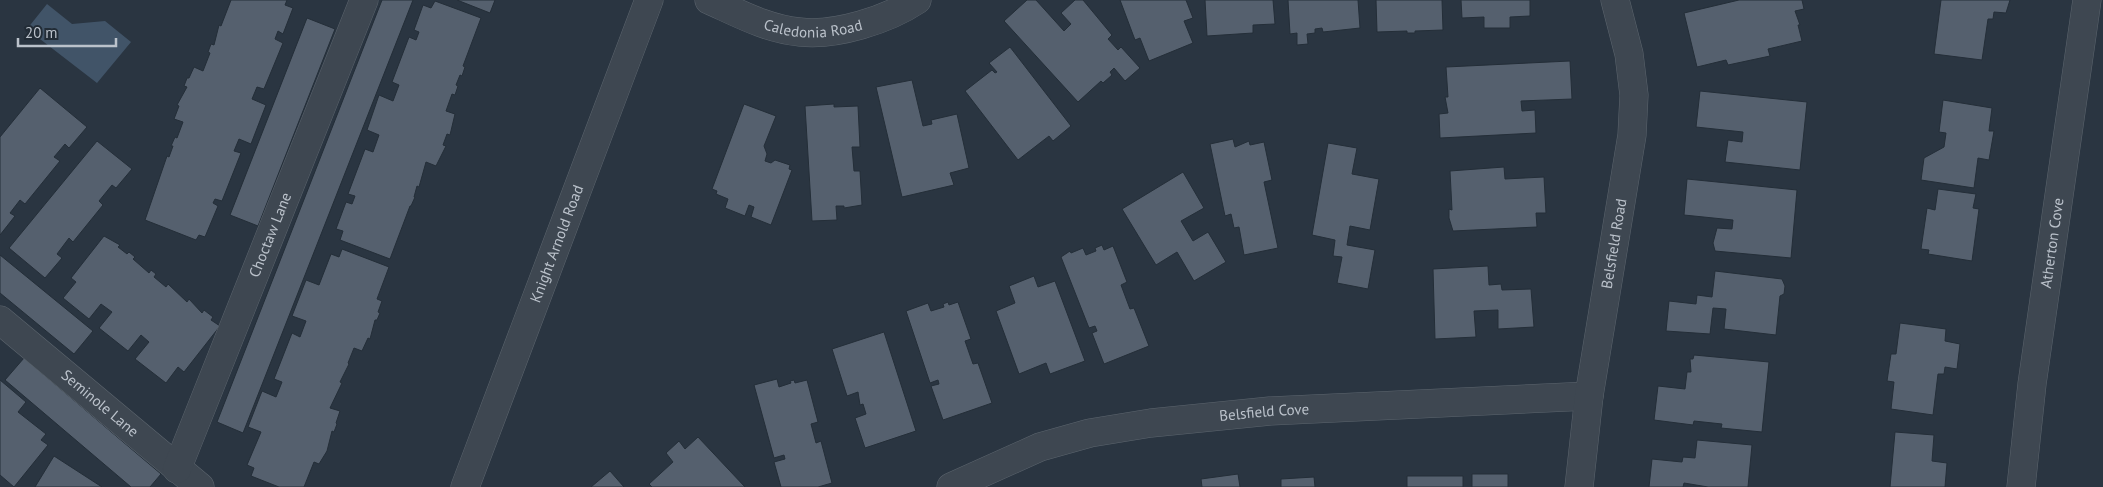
<svg xmlns="http://www.w3.org/2000/svg" width="2103" height="487" font-family="'PT Sans',sans-serif">
  <style>
    .water { fill: #415468 }
    .building { fill: #55606e; stroke: #242e38 }
    .lines { fill: none; stroke-linecap: round; stroke-linejoin: round }
    .street-casing { stroke: #5c656e; stroke-width: 29 }
    .street { stroke: #3e4751; stroke-width: 28 }
    .labels { text-anchor: middle; stroke-width: 4.5; stroke-linejoin: round; paint-order: stroke }
    .street-label { font-size: 15px; fill: #bbc2cb; stroke: #222c36 }
  </style>
  <rect width="100%" height="100%" fill="#2a3541"/>
  <path class="water" d="M47 4 72 24 105 21 131 42 97 83 27 29Z"/>
  <path class="building" d="M231 0H287L285 5 293 8 283 34 278 31 275 39 283 43 264 89 257 87 252 99 266 105 251 144 239 139 234 151 241 153 222 201 215 199 213 203 218 206 205 237 199 235 196 240 145 220 167 156 169 157 173 146H171L175 137 177 138 183 122 174 119 179 106 177 105 187 87 184 86 187 78H189L194 67 203 71 210 53 208 52 211 44 214 45 219 25 221 26Z
    M382 0H413L243 433 217 422Z
    M457 0H495L490 13Z
    M1027 0H1036L1064 31 1071 24 1061 13 1075 0H1083L1112 35 1108 39 1118 50 1121 47 1140 68 1125 81 1114 68 1110 72 1112 75 1103 83 1101 81 1078 102 1004 21Z
    M1120 0H1186L1193 18 1184 21 1193 43 1149 61 1140 38 1135 40Z
    M1205 0H1273L1275 24 1253 25V33L1207 36Z
    M1288 0H1358L1360 28 1323 32 1322 28 1315 29V33L1307 34 1308 44 1297 45V33L1290 34Z
    M1376 0H1442L1443 30 1415 31V33H1407V31L1377 32Z
    M1461 0H1530V16L1510 17V28H1484V17L1462 18Z
    M1739 0H1802L1804 9 1795 11 1800 25H1798L1802 41 1768 49 1770 56 1728 65 1726 60 1697 67 1684 13Z
    M1941 0H2010L2006 13 1994 12 1993 19H1988L1982 60 1934 54Z
    M435 1 481 18 463 66 465 67 462 76 460 75 456 85 458 86 455 95 452 94 446 111 455 114 450 135 447 134 443 145 446 146 436 166 426 162 419 187 417 186 414 197H415L411 206H410L390 259 340 240 343 231 336 229 346 202 352 204 355 196 348 194 365 149 373 152 379 135 367 130 379 95 393 101 399 85 392 82 409 37 416 40 419 32 414 30 423 5 431 8Z
    M307 18 335 29 258 226 230 215Z
    M1010 47 1071 126 1053 141 1049 136 1018 160 965 91 992 70 995 73 997 72 989 63Z
    M1570 61 1572 99 1521 101 1522 111 1535 110 1536 133 1440 138 1439 114 1448 113 1445 97H1448L1446 67Z
    M912 80 923 126 932 124 931 120 957 114 969 168 950 173 954 185 902 197 876 87Z
    M40 88 87 127 69 148 65 144 54 157 60 161 25 204 20 200 10 213 15 216 0 235V137Z
    M1700 91 1807 102 1800 170 1725 162 1728 140 1742 142 1743 132 1696 127Z
    M1943 100 1992 108 1989 131H1994L1989 160 1978 158 1974 188 1921 180 1924 158 1944 147 1946 133 1939 132Z
    M744 104 776 116 764 146 767 154 765 161 771 163 775 160 790 165 789 169 792 170 771 225 751 217 754 207 749 205 745 216 725 208 728 199 716 194 717 191 712 189Z
    M834 104V107L858 106 860 147H852L854 171H860L862 205 844 208V206H836L837 220 812 221 805 106Z
    M1233 139 1235 147 1249 141 1250 145 1264 142 1272 180 1264 182 1278 248 1244 255 1239 227 1234 228 1231 214 1225 216 1210 144Z
    M97 141 132 169 116 188 112 185 99 201 103 205 73 242 69 238 57 254 62 258 45 278 9 248Z
    M1328 143 1357 148 1352 174 1379 179 1370 230 1350 226 1347 245 1375 250 1368 289 1337 283 1342 257 1333 256 1335 240 1312 235Z
    M1504 167 1505 179 1544 177 1546 213H1536L1537 227 1453 231 1449 218V209L1452 210 1450 171Z
    M1183 172 1204 208 1181 221 1193 241 1208 232 1226 262 1194 281 1177 252 1156 265 1122 209Z
    M1687 179 1797 190 1791 258 1715 251 1713 243 1717 228 1732 229 1733 220 1684 215Z
    M1938 189 1976 194 1973 208 1979 209 1972 261 1928 254 1929 250 1921 249 1927 208 1935 210Z
    M104 236 120 245 118 247 127 254 129 252 135 257 133 259 149 273 151 270 156 274 154 277 166 287 168 284 187 302 189 299 202 313 204 310 213 317 211 320 220 326 184 372 178 367 166 383 135 359 149 342 141 335 128 351 99 328 112 312 101 304 89 319 63 298 76 282 71 278Z
    M1102 245 1104 250 1113 246 1127 282 1121 285 1130 309 1134 308 1149 346 1104 364 1092 333 1097 331 1095 326 1089 328 1061 257 1070 251 1071 253 1083 248 1086 255 1096 251 1095 248Z
    M342 249 389 267 377 299 382 301 378 312 380 313 377 320H375L370 339 368 338 362 351 354 348 348 363 349 364 340 382 342 383 330 408 340 411 336 423 337 424 334 432 332 431 327 451 319 464 314 462 304 487H279L251 476 254 468 247 465 261 432 248 427 262 391 276 397 282 382 274 379 292 333 300 337 306 321 292 316 306 280 319 285 331 254 339 257Z
    M0 255 93 331 74 354 0 293Z
    M1488 266 1489 285 1501 284 1502 290 1531 289 1534 327 1498 329V310L1474 311 1476 337 1435 339 1433 269Z
    M1715 271 1782 279 1785 286 1784 294 1780 296 1776 335 1724 329 1726 309 1713 308 1710 334 1666 331 1669 301 1696 304 1697 295 1712 297Z
    M1034 276 1038 287 1055 281 1085 361 1050 374 1046 363 1019 374 996 311 1015 303 1009 286Z
    M948 302 949 305 958 302 971 339 965 341 973 364 978 363 992 403 943 420 931 386 939 384 938 380 930 383 906 311 928 303 931 311 944 307 943 304Z
    M1900 323 1946 329 1945 341 1960 344 1957 369 1945 367 1944 374H1938L1933 415 1891 409 1894 382 1887 381 1891 354H1896Z
    M884 332 916 431 865 448 855 418 866 414 863 404 860 405 858 392 847 396 832 349Z
    M1694 355 1769 362 1762 432 1721 428 1722 424 1694 421 1693 425 1654 420 1658 386 1685 389 1687 372H1691L1690 359H1693Z
    M24 358 161 474 150 487H131L5 380Z
    M777 379 779 387 791 383 790 381 794 380 795 383 807 380 818 422 811 424 816 443 821 441 832 483 818 487H781L774 462 785 459 784 455 774 458 754 385Z
    M0 380 26 402 18 412 46 434 41 440 48 445 14 487 0 475Z
    M1895 432 1934 435 1932 461 1947 463 1945 487H1890Z
    M698 437 745 487H652L649 484 673 462 666 453 679 441 685 449Z
    M1697 440 1752 445 1748 487H1708L1684 483 1683 487H1649L1652 459 1682 462 1683 457 1695 458Z
    M54 456 102 487H35Z
    M610 471 624 487H591Z
    M1238 474 1240 487H1202L1201 479Z
    M1472 474H1508V487H1472Z
    M1407 476H1463V487H1407Z
    M1314 477 1315 487H1281V479Z"/>
  <g class="lines">
    <g class="street-casing">
      <g id="street">
        <path id="s1" d="M709 0C738 13 767 29 800 32 836 36 887 20 917 0"/>
        <path id="s2" d="M0 320 200 487"/>
        <path id="s3" d="M177 469 364 0"/>
        <path id="s4" d="M465 487 649 0"/>
        <path id="s5" d="M951 487 1040 447 1090 433 1151 423 1270 411 1589 396"/>
        <path id="s6" d="M1579 487 1589 396 1632 135 1634 95 1629 54 1615 0"/>
        <path id="s7" d="M2021 487 2032 384 2087 0"/>
      </g>
    </g>
    <use href="#street" class="street"/>
  </g>
  <g class="labels">
    <g class="street-label">
      <text dy="5" stroke="none"><textPath href="#s1" startOffset="110">Caledonia Road</textPath></text>
      <text dy="5" stroke="none"><textPath href="#s3" startOffset="252">Choctaw Lane</textPath></text>
      <text dy="5" stroke="none"><textPath href="#s6" startOffset="246">Belsfield Road</textPath></text>
      <text dy="5" stroke="none"><textPath href="#s7" startOffset="246">Atherton Cove</textPath></text>
      <text dy="5" stroke="none"><textPath href="#s4" startOffset="260">Knight Arnold Road</textPath></text>
      <text dy="5" stroke="none"><textPath href="#s2" startOffset="130">Seminole Lane</textPath></text>
      <text dy="5" stroke="none"><textPath href="#s5" startOffset="325">Belsfield Cove</textPath></text>
    </g>
  </g>
  <path d="M18 38v8h98v-8" fill="none" stroke="#bbc2cb" stroke-width="2.5"/>
  <text x="25" y="38" font-size="15" fill="#bbc2cb" stroke="#222c36" stroke-width="4" paint-order="stroke">20 m</text>
</svg>
